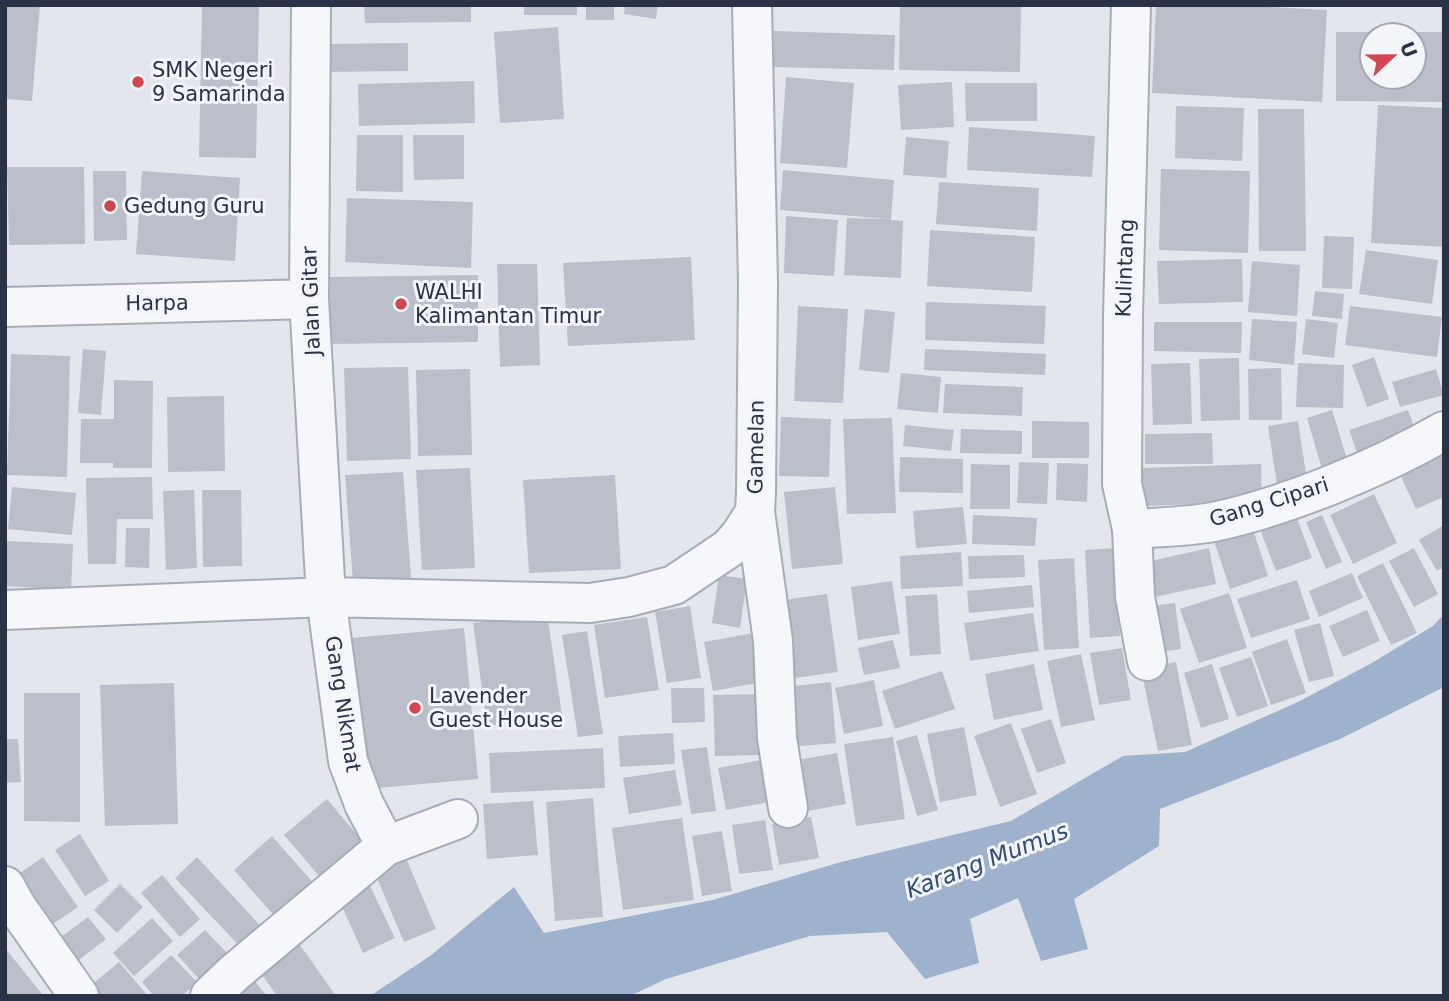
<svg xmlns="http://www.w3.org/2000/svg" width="1449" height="1001" font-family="'DejaVu Sans',sans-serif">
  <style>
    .water { fill: #9eb1cd }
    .building { fill: #babfca; fill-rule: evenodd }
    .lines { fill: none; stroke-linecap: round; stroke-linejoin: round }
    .minor-casing { stroke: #a8acb7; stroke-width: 42 }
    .minor { stroke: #f6f7fa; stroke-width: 38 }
    .poi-dot { fill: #d4464f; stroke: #f3f5f9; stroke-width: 2.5 }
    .labels { text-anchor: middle; stroke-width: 6; stroke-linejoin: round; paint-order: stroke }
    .poi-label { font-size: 21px; fill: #2a3245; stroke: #f3f5f9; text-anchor: start }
    .street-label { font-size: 21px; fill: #2a3245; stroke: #f3f5f9 }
    .water-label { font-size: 23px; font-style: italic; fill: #324d7b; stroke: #f3f5f9 }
  </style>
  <rect width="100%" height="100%" fill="#e3e6ec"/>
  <path class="water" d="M1444 614V687L1340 739 1160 809 1159 846 1074 899 1088 949 1041 961 1018 898 970 919 979 963 925 979 887 932 810 936 666 979 630 996H370L430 956 514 887 544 933 713 900 841 862 1011 821 1123 756 1185 752 1298 702 1370 664 1433 626Z"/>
  <path class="building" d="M5 5H40L32 101 5 99Z
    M202 5H259L256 158 199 157Z
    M364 5H471V22L365 23Z
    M524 5H577V15H524Z
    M586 5H614V20H586Z
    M625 5H658L656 19 624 14Z
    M900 5H1021L1020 72 899 70Z
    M1156 5H1229L1327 10 1322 102 1152 93Z
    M558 27 564 119 500 123 494 32Z
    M774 31 895 35 894 70 773 67Z
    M1336 32H1444V102L1336 101ZM1372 35H1414V77H1372Z
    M408 43V71L322 72V44Z
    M786 77 854 83 847 168 780 163Z
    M474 81 475 123 359 126 358 84Z
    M952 82 954 127 901 130 898 85Z
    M965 83H1037V121H966Z
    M1378 105 1444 108V247L1371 243Z
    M1176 106 1244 108 1242 161 1175 158Z
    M1258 109H1304L1306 251H1259Z
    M969 127 1095 136 1092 177 967 170Z
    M357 135H403V192L356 191Z
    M413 135H464V179L414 180Z
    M906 137 949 141 946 178 903 175Z
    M7 167H84L85 244 9 245Z
    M1161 169 1250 171 1248 253 1159 250Z
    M783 170 894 180 891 220 903 221 901 278 844 275 847 218 889 219 780 210Z
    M93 171H126L127 240 94 241Z
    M142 171 240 178 235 261 136 254Z
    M939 182 1039 188 1037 231 936 224Z
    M347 198 473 202 471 268 345 262Z
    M786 216 838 220 834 276 784 273Z
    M930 230 1035 237 1032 292 927 286Z
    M1324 236 1354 237 1352 289 1322 288Z
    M1366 250 1438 260 1432 304 1359 294Z
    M691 257 695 340 568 346 563 263Z
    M1242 259 1243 302 1159 304 1157 261Z
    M1252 261 1300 265 1297 316 1248 312Z
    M497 264H537L540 365 500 367Z
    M478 275V342L328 344 327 277Z
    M1315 291 1344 294 1342 319 1312 316Z
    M926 302 1046 306 1044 344 925 340Z
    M798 306 848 309 843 403 794 401Z
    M1350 306 1442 317 1437 357 1345 345Z
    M865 309 895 312 889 373 859 370Z
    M1252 319 1297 322 1294 365 1249 360Z
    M1306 319 1338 323 1334 358 1302 354Z
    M1154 322H1242L1241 353 1154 351Z
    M83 349 106 351 101 415 78 413Z
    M925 349 1046 354 1045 375 924 370Z
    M11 354 70 356 67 477 7 475Z
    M1374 357 1389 399 1367 407 1352 365Z
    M1239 358 1240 420 1201 421 1199 359Z
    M1190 363 1192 424 1153 425 1151 364Z
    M1298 363 1344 365 1343 408 1296 407Z
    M408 367 411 459 347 461 344 368Z
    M1281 368 1282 420H1249L1248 369Z
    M470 369 472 455 418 456 416 370Z
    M1436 369 1444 395 1400 407 1392 382Z
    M901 373 941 377 938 413 897 409Z
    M114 380 153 381 152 468H113V463H80L81 419H114Z
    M945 384 1023 387 1022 416 943 413Z
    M224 396 225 471 168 472 167 397Z
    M1332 410 1350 469 1324 476 1307 418Z
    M1408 410 1418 438 1359 458 1349 430Z
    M781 417 831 419 829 477 779 476Z
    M892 418 896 513 847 514 843 419Z
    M1032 421 1089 422V458H1032Z
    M1298 421 1308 487 1278 491 1268 426Z
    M905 425 954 430 951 451 903 446Z
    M961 429 1022 431V454L960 453Z
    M1212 433 1213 464H1145V434Z
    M1444 450V497L1416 509 1398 470Z
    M900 457 963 459V493L899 492Z
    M1019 462 1049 463 1047 504 1017 503Z
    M1057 463 1088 464 1087 502 1056 500Z
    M971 464 1010 465V509H970Z
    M1261 464 1262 502 1142 506 1141 468Z
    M470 468 475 568 422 570 416 470Z
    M403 472 412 590 354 594 345 475Z
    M615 475 621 569 529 573 523 480Z
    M152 477 153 519H117L116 564H88L86 478Z
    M12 487 76 493 72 535 8 529Z
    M835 487 843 564 792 569 784 492Z
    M194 490 197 568 166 570 163 491Z
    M202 490H241L242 566 203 567Z
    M1374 494 1397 543 1353 564 1330 515Z
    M963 507 967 544 916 548 913 511Z
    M1295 513 1312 558 1276 571 1259 527Z
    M973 515 1037 518 1035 546 972 544Z
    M1322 515 1342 562 1326 569 1306 522Z
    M1444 525V567L1437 571 1419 540Z
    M126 528H150L149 568 125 567Z
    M1253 529 1268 576 1230 589 1214 541Z
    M5 541 73 544 71 590 5 586Z
    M1115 548 1120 636 1090 638 1085 550Z
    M1209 548 1216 584 1149 598 1142 563Z
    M1414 548 1438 594 1414 607 1389 561Z
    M961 552 963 586 901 589 900 556Z
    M1024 555 1025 577 969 579 968 556Z
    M1074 558 1079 648 1044 650 1038 560Z
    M1383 563 1417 633 1391 645 1357 576Z
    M1352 573 1363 598 1319 617 1309 591Z
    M719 575 747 579 740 628 712 623Z
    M1297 580 1310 619 1251 638 1237 599Z
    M892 581 900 634 858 640 851 587Z
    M1032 585 1034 607 969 613 967 591Z
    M1229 593 1247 648 1199 663 1180 609Z
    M827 594 838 672 787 679 776 601Z
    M937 594 941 654 910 656 905 596Z
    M1175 603 1181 649 1151 653 1144 607Z
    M690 606 701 678 667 683 655 612Z
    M1367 610 1380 641 1343 657 1329 626Z
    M547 613 562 715 487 726 473 623Z
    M1033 613 1039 651 970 661 964 623Z
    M647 617 659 690 605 698 594 625Z
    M1320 623 1334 676 1309 682 1294 630Z
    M464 628 478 779 366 789 351 638Z
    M587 631 603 734 578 737 562 635Z
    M753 633 763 682 713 691 704 642Z
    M1287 639 1306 693 1271 705 1252 652Z
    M893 640 900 668 864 675 858 648Z
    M1122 648 1131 700 1099 705 1090 653Z
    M1081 654 1095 720 1061 727 1047 661Z
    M1251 657 1268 706 1237 717 1219 668Z
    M1176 662 1192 745 1158 751 1141 669Z
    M1034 664 1043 710 994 720 985 674Z
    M1212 664 1229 719 1201 728 1184 673Z
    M942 671 955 709 895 729 882 691Z
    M874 680 883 726 844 734 835 688Z
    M831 682 836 743 790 747 784 687Z
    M174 683 178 824 105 826 100 685Z
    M671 688H704L705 722 672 723Z
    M24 693H80V822L24 821Z
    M765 694 767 755 715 756 713 695Z
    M1051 719 1066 763 1037 773 1021 729Z
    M1011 723 1037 794 1000 807 974 736Z
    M964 727 977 795 940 802 927 734Z
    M673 733 675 764 620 767 618 736Z
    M917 735 938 810 917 816 896 741Z
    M893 737 905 819 856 826 844 744Z
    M5 739H18L21 782 5 783Z
    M707 747 716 811 691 814 681 750Z
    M603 748 605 788 491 793 489 753Z
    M837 753 846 804 802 812 793 761Z
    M772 758 780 800 726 810 718 768Z
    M675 770 682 805 629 814 623 778Z
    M593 798 603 917 555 921 546 802Z
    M327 799 368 848 326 884 284 835Z
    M533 801 538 855 487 859 483 804Z
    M811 817 819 858 779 865 772 824Z
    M682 818 694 900 623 910 612 828Z
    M765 820 773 870 739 874 732 825Z
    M722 831 732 891 702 896 692 836Z
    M80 834 109 881 85 896 55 850Z
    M272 836 316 886 278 920 234 870Z
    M43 857 78 907 44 930 10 880Z
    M197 857 269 935 248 955 175 878Z
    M406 858 436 929 404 942 374 871Z
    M162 875 200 919 180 937 141 893Z
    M120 884 143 907 117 933 94 910Z
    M369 884 395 938 363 953 338 898Z
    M88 917 106 939 71 966 54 942Z
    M152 918 173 941 134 976 113 953Z
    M205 930 228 954 200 980 177 955Z
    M300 945 336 996H277L260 972Z
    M5 948 42 994 39 996H5Z
    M171 955 197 982 182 996H154L142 982Z
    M119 962 148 996H96L89 987Z
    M248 973 267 996H220Z"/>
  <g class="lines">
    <g class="minor-casing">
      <path id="minor" d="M311 5 309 299 326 597 348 761 364 804 386 846
        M1131 5 1123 316 1122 484 1132 529 1135 597 1147 661
        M5 307 309 299
        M755 512 773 641 777 738 788 808
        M1132 529C1159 527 1187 527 1213 522 1285 507 1380 468 1444 431
        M5 610 326 597 590 603 629 597 674 585 729 548 741 534 755 512 756 493 758 283 752 5
        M5 886 16 906 79 996
        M210 996 234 973 386 846 458 819"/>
    </g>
    <use href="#minor" class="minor"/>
  </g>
  <g class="poi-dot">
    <circle cx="138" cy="82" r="7"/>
    <circle cx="110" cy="206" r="7"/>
    <circle cx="401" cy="304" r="7"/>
    <circle cx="415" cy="708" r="7"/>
  </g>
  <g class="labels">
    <g class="poi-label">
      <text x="152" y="77">SMK Negeri<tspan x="152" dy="24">9 Samarinda</tspan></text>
      <text x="124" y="213">Gedung Guru</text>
      <text x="415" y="299">WALHI<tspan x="415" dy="24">Kalimantan Timur</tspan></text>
      <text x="429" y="703">Lavender<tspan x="429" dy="24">Guest House</tspan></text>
    </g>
    <g class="street-label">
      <text transform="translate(1125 268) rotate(-88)" y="7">Kulintang</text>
      <text transform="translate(311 301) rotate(-92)" y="7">Jalan Gitar</text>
      <text transform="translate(157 303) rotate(-1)" y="7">Harpa</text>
      <text transform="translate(756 447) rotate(-89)" y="7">Gamelan</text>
      <text transform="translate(1269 502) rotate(-17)" y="7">Gang Cipari</text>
      <text transform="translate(343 704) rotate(81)" y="7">Gang Nikmat</text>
    </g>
    <g class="water-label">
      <text transform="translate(987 860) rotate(-21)" y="8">Karang Mumus</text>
    </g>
  </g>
  <rect width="1449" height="1001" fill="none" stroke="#2a3245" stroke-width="14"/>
  <g transform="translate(1393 56) rotate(68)"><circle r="33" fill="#f3f5f9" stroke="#a3a7b1" stroke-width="2"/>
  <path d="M0-5L12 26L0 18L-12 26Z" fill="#d4464f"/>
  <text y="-10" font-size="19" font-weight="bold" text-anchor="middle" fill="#2a3245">U</text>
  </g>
</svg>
